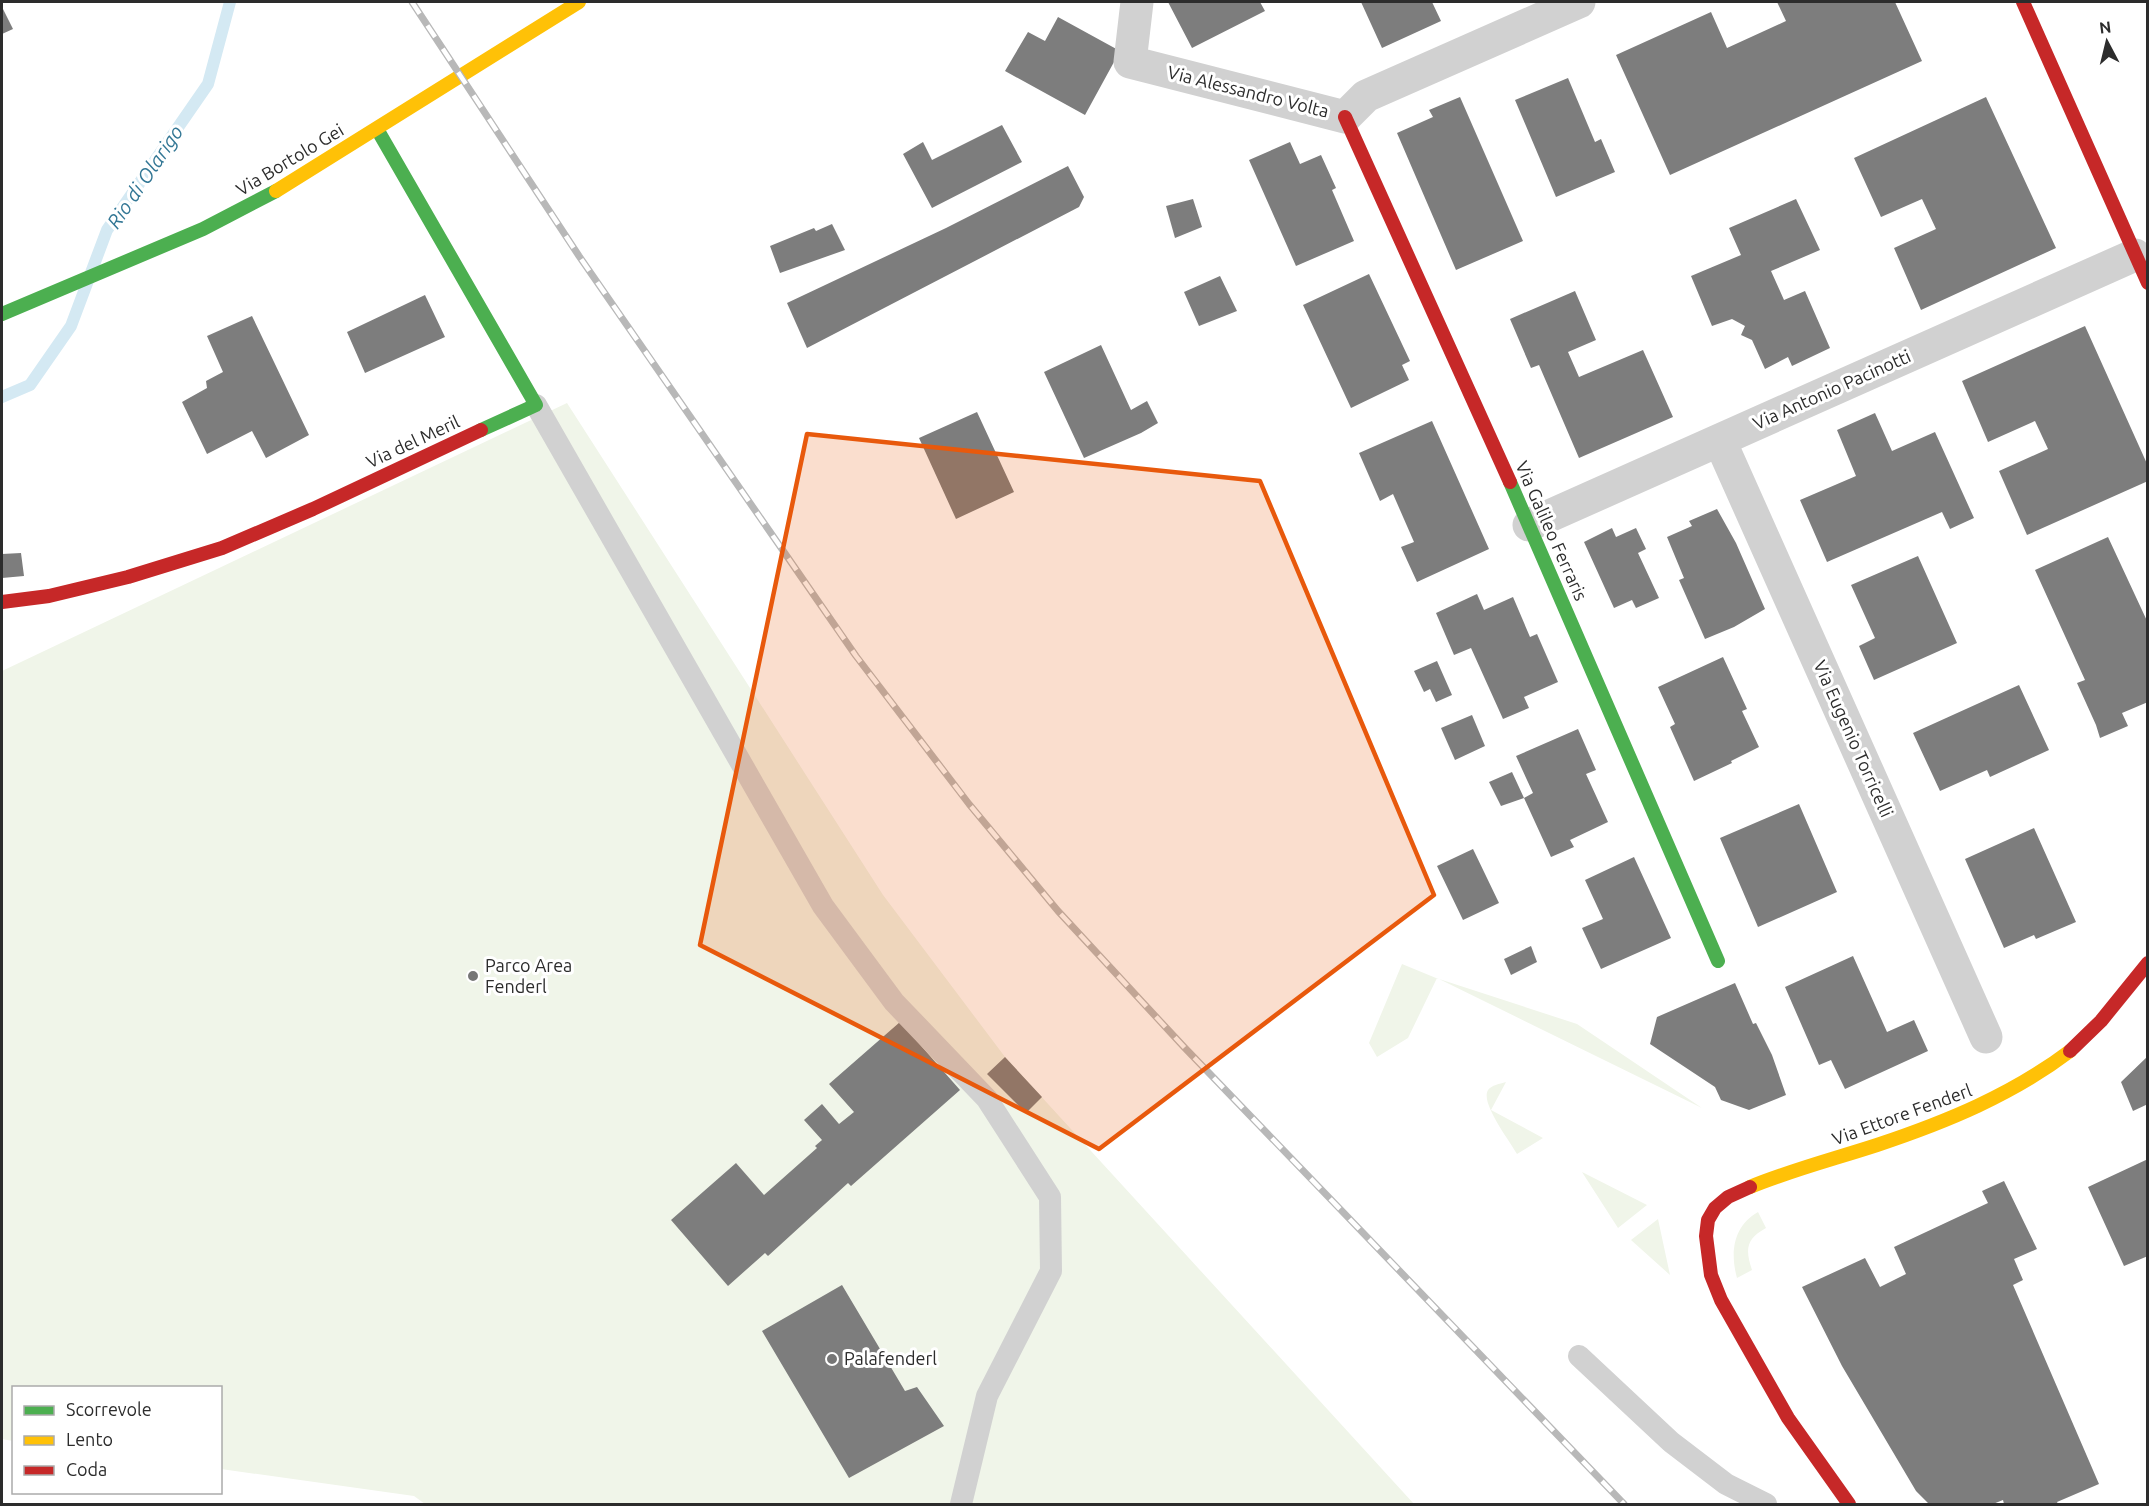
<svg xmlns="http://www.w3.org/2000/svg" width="2149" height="1506" font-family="Ubuntu,sans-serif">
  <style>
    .green { fill: #f0f5e9 }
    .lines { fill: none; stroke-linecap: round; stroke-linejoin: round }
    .stream { stroke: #d4e9f3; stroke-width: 12 }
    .building { fill: #7d7d7d }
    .lane { stroke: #d1d1d1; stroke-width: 22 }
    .street { stroke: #d1d1d1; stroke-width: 33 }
    .fast { stroke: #4caf50; stroke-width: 14 }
    .slow { stroke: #ffc107; stroke-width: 14 }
    .jam { stroke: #c62828; stroke-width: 14 }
    .rail-casing { stroke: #b8b8b8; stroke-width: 7 }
    .rail { stroke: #fff; stroke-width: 4.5; stroke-dasharray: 14; stroke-linecap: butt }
    .marked { fill: #e8590c; fill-opacity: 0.2; stroke: #e8590c; stroke-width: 4.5; stroke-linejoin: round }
    .poi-dot { fill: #767676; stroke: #fff; stroke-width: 2 }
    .labels { text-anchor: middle; stroke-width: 6; stroke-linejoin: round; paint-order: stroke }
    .street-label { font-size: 18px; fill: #2c2c2c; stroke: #fff }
    .poi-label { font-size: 18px; fill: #2c2c2c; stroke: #fff; text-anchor: start }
    .water-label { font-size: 20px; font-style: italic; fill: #337795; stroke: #fff }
  </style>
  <rect width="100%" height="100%" fill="#fff"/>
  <path class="green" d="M567 403 883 895 1005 1057 1414 1504H425L414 1496 221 1469 220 1388H14L13 1441 2 1439V671Z
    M1402 964 1436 978 1577 1024 1702 1108 1437 978 1408 1038 1377 1057 1369 1043Z
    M1506 1082 1491 1110 1543 1138 1517 1154C1510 1141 1480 1103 1488 1090 1492 1085 1499 1084 1506 1082Z
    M1582 1172 1647 1205 1618 1228Z
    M1758 1212 1766 1228C1746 1239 1745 1249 1752 1270L1737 1278C1730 1253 1733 1226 1758 1212Z
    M1658 1219 1670 1275 1631 1240Z"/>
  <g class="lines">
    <path class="stream" d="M2 397 30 385 71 326 107 230 208 84 230 2"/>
  </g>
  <path class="building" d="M1168 2H1260L1265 11 1192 48Z
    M1361 2H1432L1441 21 1382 48Z
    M1777 2H1895L1922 61 1670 175 1616 55 1711 12 1727 48 1786 21Z
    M2 7 13 29 2 34Z
    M1058 17 1120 51 1085 115 1005 71 1028 32 1045 41Z
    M1568 78 1595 142 1601 139 1615 172 1556 197 1515 100Z
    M1460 97 1523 241 1456 270 1397 133 1433 117 1429 110Z
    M1986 97 2056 248 1921 310 1894 248 1936 229 1922 199 1881 217 1854 158Z
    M1002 125 1022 162 932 208 903 154 923 142 932 160Z
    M1290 142 1300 164 1321 155 1336 188 1332 190 1354 241 1296 266 1249 160Z
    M1068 166 1084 197 1079 207 807 348 787 303 946 228Z
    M1193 199 1202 227 1175 238 1166 206Z
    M1796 199 1820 250 1771 271 1784 300 1805 291 1830 348 1792 366 1788 357 1765 369 1752 340 1741 335 1745 326 1732 319 1712 326 1691 276 1741 255 1729 228Z
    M832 224 845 250 780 273 770 246 814 228 816 231Z
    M1369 274 1410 361 1402 365 1409 380 1351 408 1303 305Z
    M1220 276 1237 311 1199 326 1184 292Z
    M1575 291 1596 340 1568 352 1579 377 1643 350 1673 417 1579 458 1539 365 1531 368 1510 319Z
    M425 295 445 337 365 373 347 332Z
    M252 316 309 435 266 458 252 431 207 454 182 402 207 388 206 381 223 372 207 336Z
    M2085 326 2148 466V481L2027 535 1999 471 2048 449 2035 421 1988 442 1962 381Z
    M1101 345 1131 410 1147 401 1158 423 1141 433 1084 458 1044 372Z
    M977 412 1014 492 956 519 919 438Z
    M1875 413 1892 451 1935 432 1974 518 1950 529 1942 512 1827 562 1800 500 1856 476 1837 430Z
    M1432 421 1489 549 1417 582 1401 547 1414 542 1393 494 1380 501 1359 453Z
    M1717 509 1736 543 1765 609 1734 627 1705 639 1679 580 1684 578 1667 537 1692 526 1689 521Z
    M1612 528 1616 537 1636 528 1646 549 1638 553 1659 598 1636 608 1632 600 1614 608 1584 542Z
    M2108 537 2148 623V702L2122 713 2128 726 2100 738 2096 725 2077 683 2085 680 2035 570Z
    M21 553 24 576 2 578V554Z
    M1918 556 1957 643 1874 680 1859 646 1875 638 1851 585Z
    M1477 594 1484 610 1513 597 1530 637 1537 634 1558 682 1524 697 1529 708 1503 719 1471 648 1454 655 1436 613Z
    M1723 657 1747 709 1742 711 1759 747 1731 761 1732 763 1694 781 1670 727 1675 724 1658 687Z
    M1437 661 1452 695 1436 702 1430 689 1424 692 1414 671Z
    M2019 685 2049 750 1990 777 1987 770 1940 791 1913 733Z
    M1472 715 1485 746 1455 760 1441 728Z
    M1578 729 1596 770 1586 774 1608 822 1570 840 1574 847 1551 857 1524 798 1533 793 1516 756Z
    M1512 772 1524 798 1501 806 1489 782Z
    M1799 804 1837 892 1758 927 1720 838Z
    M2034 828 2076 922 2036 939 2034 935 2004 948 1965 859Z
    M1473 849 1499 903 1463 920 1437 866Z
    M1634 857 1671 938 1601 969 1582 928 1603 919 1585 880Z
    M1531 946 1537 962 1511 975 1504 959Z
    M1853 956 1887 1032 1914 1020 1928 1051 1845 1089 1831 1060 1819 1065 1785 987Z
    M1735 983 1753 1024 1756 1023 1772 1055 1786 1095 1749 1110 1721 1100 1715 1087 1650 1044 1657 1017Z
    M900 1022 960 1090 851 1186 848 1183 768 1256 765 1253 728 1286 671 1220 736 1163 764 1195 817 1148 815 1146 822 1140 804 1120 822 1104 839 1124 854 1112 829 1084Z
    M2148 1056V1104L2133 1111 2121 1082Z
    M1005 1057 1042 1097 1026 1113 987 1074Z
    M2148 1159V1256L2124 1266 2088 1187Z
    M2004 1181 2037 1249 2014 1259 2023 1280 2013 1285 2099 1484 2057 1502 2058 1504H2004L2003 1500 1993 1504H1929L1916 1491 1842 1366 1802 1287 1865 1258 1880 1287 1906 1274 1894 1247 1988 1203 1982 1191Z
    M842 1285 905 1391 917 1387 944 1426 849 1478 762 1331Z"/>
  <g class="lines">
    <path class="lane" d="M536 405 823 906 894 1002 987 1099 1050 1197 1051 1271 987 1396 961 1504
      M1579 1356 1671 1442 1726 1484 1766 1504"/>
    <path class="street" d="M1137 2 1130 62 1345 117 1366 96 1579 2
      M1720 441 1986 1037
      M1529 525 2135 255"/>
    <path class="fast" d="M377 129 536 405 481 430
      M2 314 203 229 276 191
      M1510 482 1718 961"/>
    <path class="slow" d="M276 191 579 2
      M1750 1187C1791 1170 1834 1159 1877 1145 1946 1122 2012 1095 2070 1051"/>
    <path class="jam" d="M2023 2 2148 283
      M1345 117 1510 482
      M2 602 49 596 128 577 222 548 313 509 481 430
      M2070 1051 2101 1021 2148 963
      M1750 1187 1728 1197 1715 1208 1708 1220 1706 1236 1711 1275 1721 1300 1788 1418 1849 1504"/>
    <g class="rail-casing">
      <path id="rail" d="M412 2 579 256 856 656 969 804 1058 911 1184 1047 1624 1504"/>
    </g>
    <use href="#rail" class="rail"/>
  </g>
  <path class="marked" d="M807 434 1260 481 1434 895 1099 1149 700 945Z"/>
  <g class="poi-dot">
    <circle cx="473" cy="976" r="6"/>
    <circle cx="832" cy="1359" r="6"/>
  </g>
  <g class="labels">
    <g class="street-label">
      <text transform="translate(1248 92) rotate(14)" y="6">Via Alessandro Volta</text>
      <text transform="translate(290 160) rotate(-31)" y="6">Via Bortolo Gei</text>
      <text transform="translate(1832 390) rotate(-24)" y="6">Via Antonio Pacinotti</text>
      <text transform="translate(413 442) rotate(-25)" y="6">Via del Meril</text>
      <text transform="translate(1551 531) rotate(66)" y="6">Via Galileo Ferraris</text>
      <text transform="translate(1853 739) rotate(66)" y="6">Via Eugenio Torricelli</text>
      <text transform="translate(1902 1115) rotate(-20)" y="6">Via Ettore Fenderl</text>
    </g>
    <g class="poi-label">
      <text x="485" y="972">Parco Area<tspan x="485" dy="21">Fenderl</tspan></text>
      <text x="844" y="1365">Palafenderl</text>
    </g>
    <g class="water-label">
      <text transform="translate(145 177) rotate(-56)" y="7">Rio di Olarigo</text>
    </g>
  </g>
  <rect width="2149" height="1506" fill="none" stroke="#2c2c2c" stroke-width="6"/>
  <rect x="12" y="1386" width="210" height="108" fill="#ffffff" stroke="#ababab" stroke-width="1.5"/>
  <rect x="24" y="1406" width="30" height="9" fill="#4caf50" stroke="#ababab" stroke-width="1.5"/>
  <text x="66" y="1416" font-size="18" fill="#2c2c2c">Scorrevole</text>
  <rect x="24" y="1436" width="30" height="9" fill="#ffc107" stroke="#ababab" stroke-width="1.5"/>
  <text x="66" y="1446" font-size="18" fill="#2c2c2c">Lento</text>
  <rect x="24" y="1466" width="30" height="9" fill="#c62828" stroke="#ababab" stroke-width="1.5"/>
  <text x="66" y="1476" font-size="18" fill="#2c2c2c">Coda</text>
  <g transform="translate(2107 42) rotate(353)" stroke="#ffffff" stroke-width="4.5" paint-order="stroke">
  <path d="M0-4.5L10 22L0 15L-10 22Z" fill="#2c2c2c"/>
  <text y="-9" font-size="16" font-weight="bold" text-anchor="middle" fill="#2c2c2c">N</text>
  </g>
</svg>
